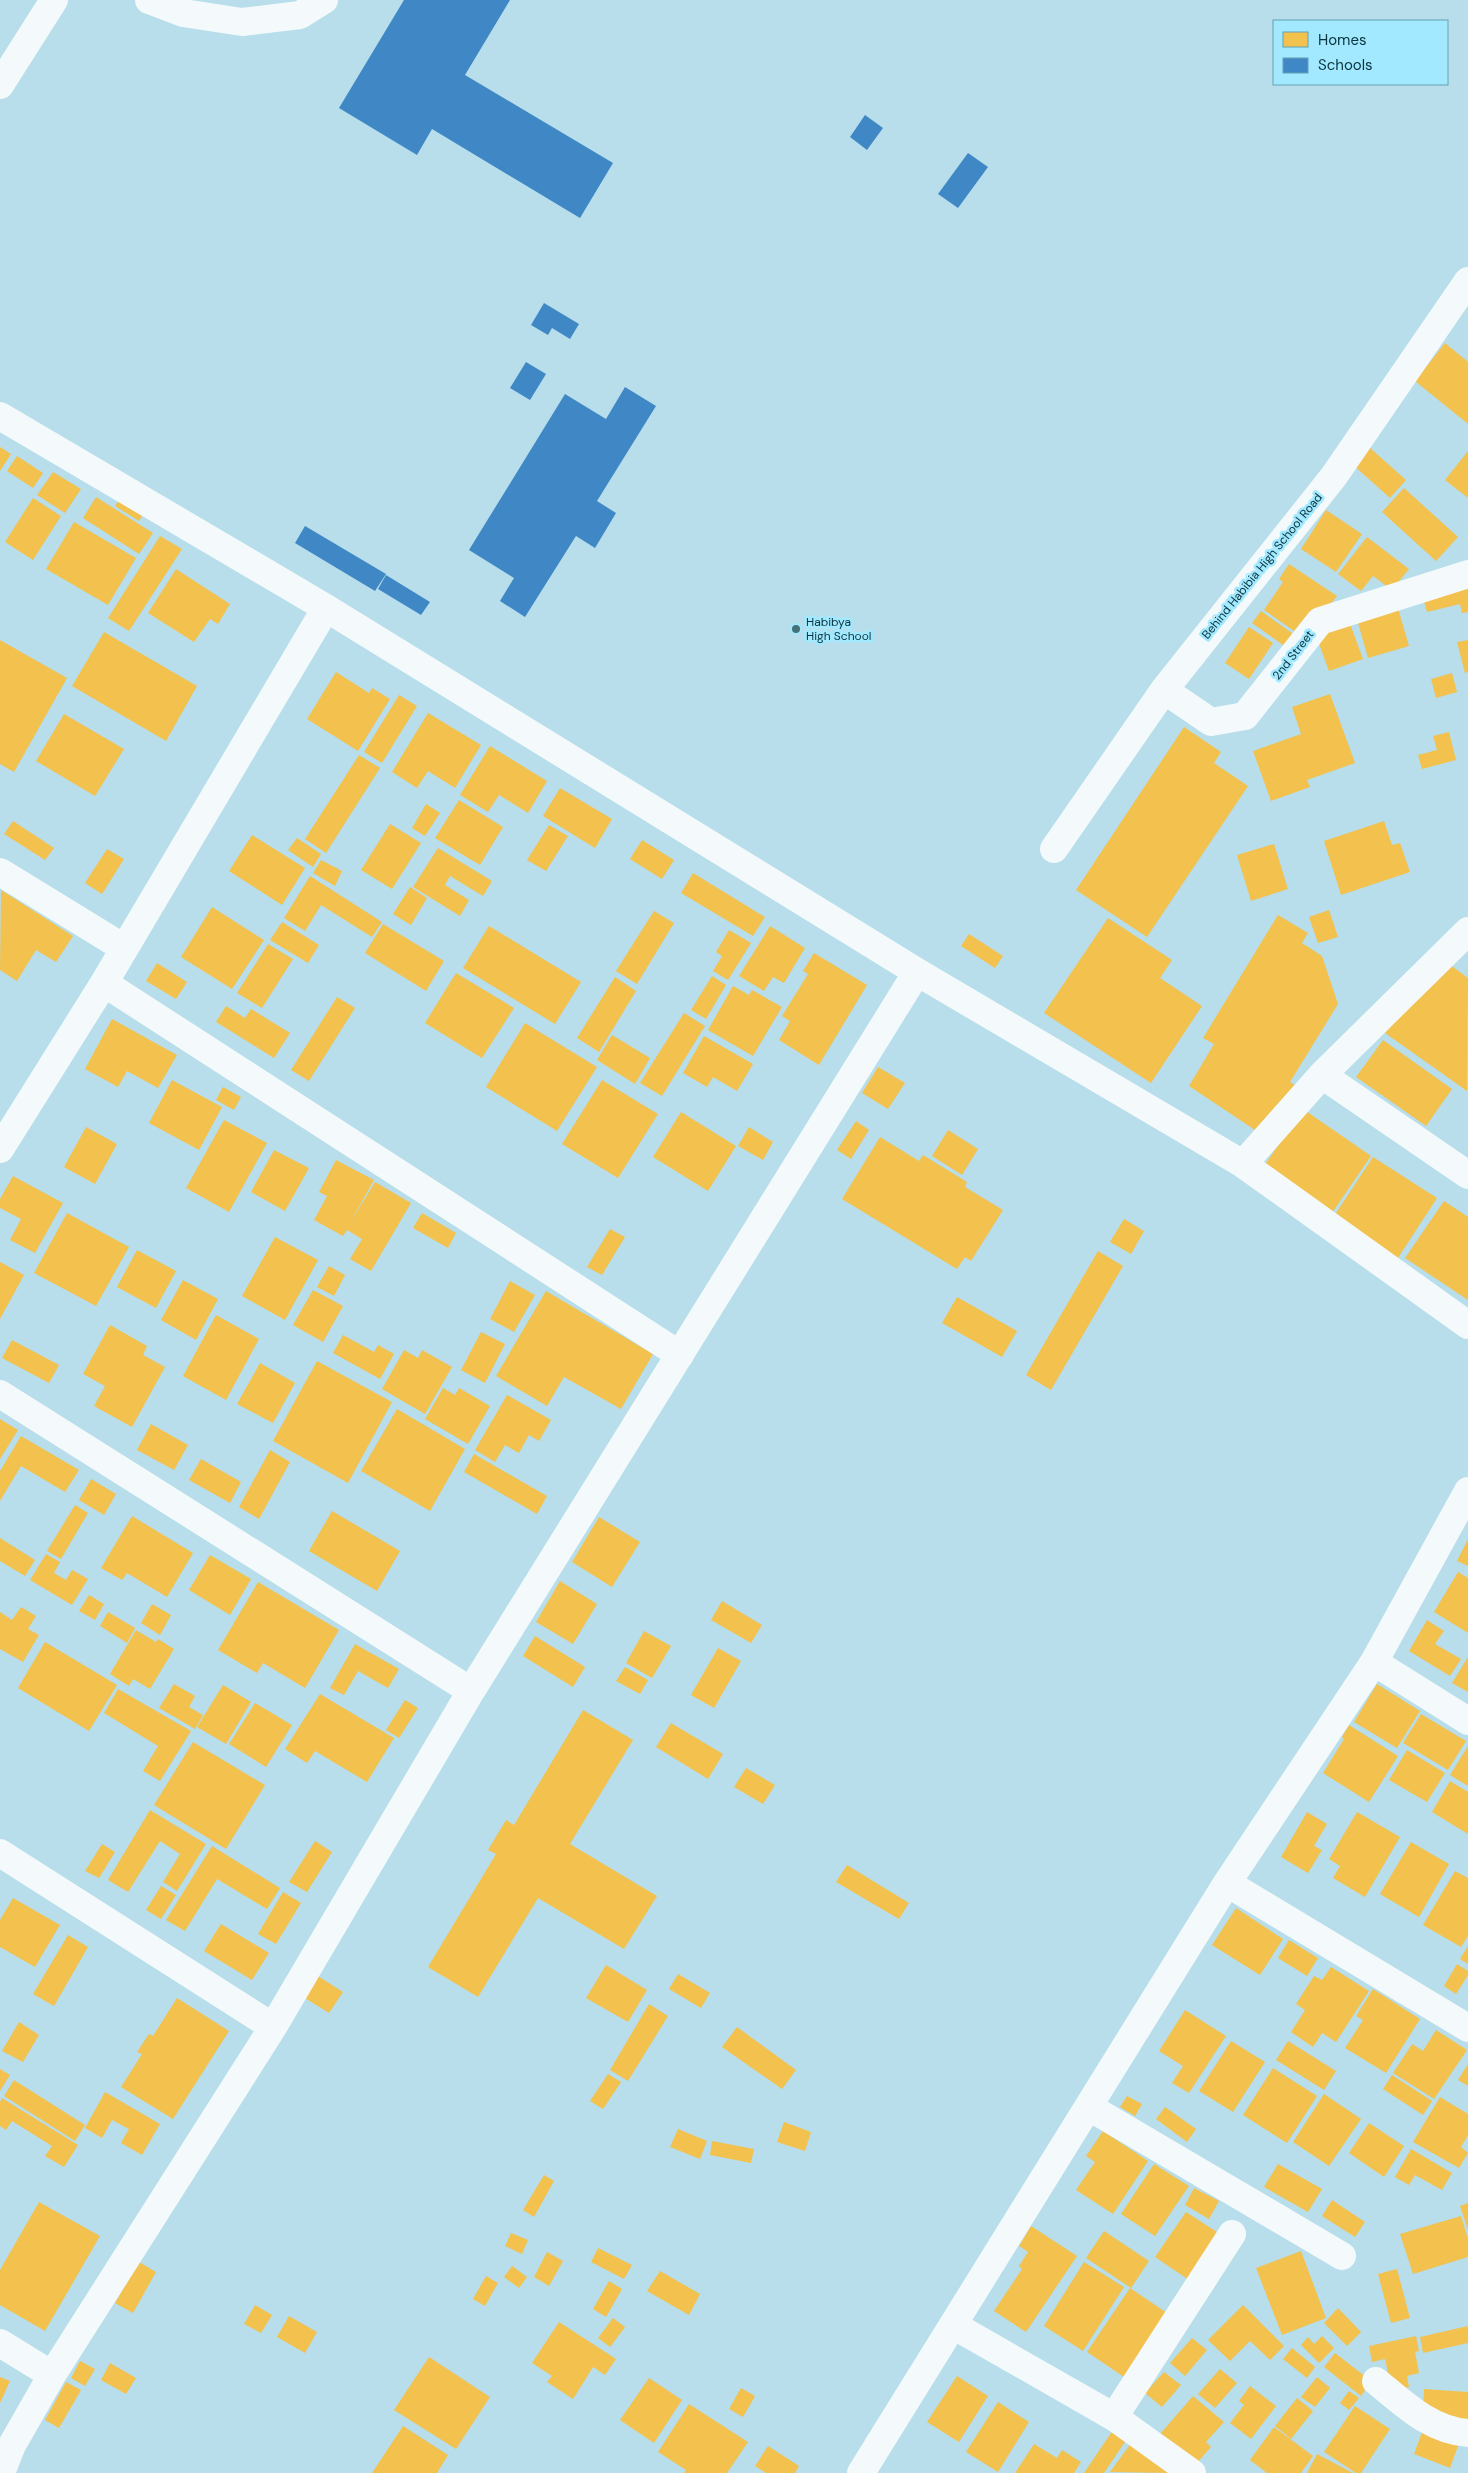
<svg xmlns="http://www.w3.org/2000/svg" width="1468" height="2473" font-family="'DM Sans',sans-serif">
  <style>
    .homes { fill: #f2c14e }
    .schools { fill: #3f88c5 }
    .lines { fill: none; stroke-linecap: round; stroke-linejoin: round }
    .minor { stroke: #f4fafc; stroke-width: 28 }
    .poi-dot { fill: #47707a; stroke: #a2e9ff; stroke-width: 2 }
    .labels { text-anchor: middle; stroke-width: 5; stroke-linejoin: round; paint-order: stroke }
    .street-label { font-size: 12px; fill: #0a343e; stroke: #a2e9ff }
    .poi-label { font-size: 12px; fill: #0a343e; stroke: #a2e9ff; text-anchor: start }
  </style>
  <rect width="100%" height="100%" fill="#b7deea"/>
  <path class="homes" d="M1445 343 1468 362V424L1415 381Z
    M0 447 11 454 0 471Z
    M1369 447 1406 480 1390 498 1353 465Z
    M1468 451V498L1445 480Z
    M17 456 43 473 33 488 7 471Z
    M53 472 81 489 65 513 37 495Z
    M1404 488 1458 537 1436 561 1382 512Z
    M96 497 153 533 139 554 83 518Z
    M121 497 145 512 139 521 115 506Z
    M33 498 61 516 33 560 5 542Z
    M1326 510 1362 534 1336 572 1301 549Z
    M74 522 136 558 108 605 46 569Z
    M160 536 182 549 129 631 108 618Z
    M1367 537 1409 569 1392 590 1373 576 1361 591 1338 574Z
    M1289 564 1337 596 1304 638 1264 610 1283 582 1279 579Z
    M176 569 230 604 218 624 210 619 194 642 148 613Z
    M1468 583V612L1462 613 1460 604 1427 612 1422 595Z
    M1397 605 1409 646 1368 658 1356 616Z
    M1261 611 1299 638 1290 650 1252 623Z
    M1349 621 1363 659 1329 671 1315 633Z
    M1249 627 1273 643 1249 679 1225 663Z
    M104 632 197 686 166 741 72 686Z
    M0 640 67 678 14 772 0 764Z
    M1468 640V672L1465 673 1457 642Z
    M336 672 369 693 372 688 390 699 358 751 307 719Z
    M1452 673 1457 692 1436 698 1431 679Z
    M1330 694 1355 763 1307 780 1310 787 1271 801 1253 751 1301 734 1292 707Z
    M399 695 417 706 382 763 364 752Z
    M428 713 481 745 455 788 428 771 417 788 392 772Z
    M64 714 124 749 95 796 36 761Z
    M1184 727 1221 752 1214 763 1248 786 1147 937 1076 890Z
    M1449 732 1456 760 1422 769 1418 755 1437 750 1433 736Z
    M490 746 547 781 528 813 499 795 488 812 460 795Z
    M359 755 380 768 326 853 305 839Z
    M560 788 612 819 595 848 543 816Z
    M459 800 503 827 480 865 435 838Z
    M426 804 440 813 425 836 412 828Z
    M13 821 54 848 45 860 4 834Z
    M1384 821 1392 845 1400 843 1410 872 1341 895 1324 841Z
    M390 824 421 843 392 889 361 870Z
    M549 825 568 836 546 871 527 860Z
    M252 835 305 868 282 905 229 871Z
    M297 838 321 854 313 867 288 850Z
    M642 840 674 860 662 879 630 859Z
    M1274 844 1288 889 1251 901 1237 855Z
    M438 848 492 881 483 896 450 876 445 885 469 900 460 916 413 887Z
    M107 849 124 859 102 894 85 883Z
    M321 860 342 871 335 886 313 873Z
    M693 873 765 917 753 936 681 893Z
    M310 876 382 922 372 937 321 905 305 931 284 918Z
    M410 887 427 898 411 925 393 914Z
    M1 890 73 936 56 962 36 950 17 981 0 970Z
    M212 907 264 940 232 989 181 957Z
    M1329 910 1338 937 1318 943 1309 917Z
    M654 911 674 923 637 984 616 971Z
    M1278 915 1308 933 1302 943 1322 956 1338 1004 1290 1082 1295 1085 1255 1130 1189 1086 1214 1044 1203 1038Z
    M1108 918 1172 960 1160 978 1202 1006 1151 1083 1044 1013Z
    M282 922 319 945 308 963 270 940Z
    M383 924 444 961 426 991 365 953Z
    M489 926 581 982 555 1024 463 968Z
    M770 926 805 948 784 983 773 977 764 991 739 976Z
    M729 930 751 943 728 980 713 971 722 956 716 952Z
    M969 934 1003 956 995 968 961 946Z
    M268 944 293 959 262 1008 237 993Z
    M814 953 867 985 819 1065 779 1040 790 1021 782 1016 808 974 803 971Z
    M1446 962 1468 978 1467 1091 1385 1033 1423 979Z
    M157 963 187 982 176 999 146 981Z
    M456 973 514 1008 482 1058 425 1023Z
    M712 976 726 985 706 1019 691 1010Z
    M615 977 636 991 599 1052 577 1038Z
    M733 986 749 995 752 990 782 1007 753 1056 708 1030Z
    M337 997 355 1008 309 1081 291 1070Z
    M226 1006 245 1018 251 1009 290 1033 274 1058 216 1022Z
    M684 1013 705 1026 662 1096 640 1083Z
    M112 1019 177 1055 158 1088 127 1071 118 1087 85 1069Z
    M525 1023 597 1067 557 1131 486 1087Z
    M612 1035 650 1058 635 1084 597 1060Z
    M704 1036 753 1064 737 1091 713 1077 707 1087 683 1073Z
    M1383 1040 1452 1089 1426 1126 1356 1077Z
    M878 1067 905 1083 888 1109 862 1093Z
    M172 1080 222 1107 199 1150 149 1123Z
    M602 1080 658 1114 618 1178 562 1144Z
    M223 1087 241 1097 234 1110 216 1100Z
    M1303 1109 1371 1156 1332 1213 1264 1166Z
    M681 1112 736 1146 708 1191 653 1157Z
    M224 1120 267 1143 229 1212 186 1188Z
    M856 1121 869 1130 851 1159 837 1150Z
    M86 1127 117 1144 95 1184 64 1167Z
    M749 1127 773 1142 763 1160 738 1146Z
    M948 1130 978 1149 962 1175 932 1156Z
    M880 1137 919 1161 923 1155 967 1182 965 1187 1003 1210 971 1261 965 1257 957 1269 842 1199Z
    M274 1150 309 1168 285 1211 251 1192Z
    M1373 1157 1437 1198 1398 1258 1334 1216Z
    M336 1160 374 1180 350 1223 375 1182 411 1203 371 1271 350 1259 362 1239 347 1230 343 1236 314 1220 327 1196 319 1192Z
    M13 1176 63 1203 35 1253 10 1240 21 1219 0 1208V1199Z
    M1444 1201 1468 1217V1300L1405 1258Z
    M67 1213 129 1247 96 1306 34 1273Z
    M422 1213 456 1233 448 1248 413 1228Z
    M1124 1219 1144 1231 1131 1254 1110 1242Z
    M610 1229 625 1237 602 1275 587 1267Z
    M275 1237 318 1260 285 1320 242 1296Z
    M137 1250 176 1271 156 1308 117 1287Z
    M1098 1251 1123 1266 1051 1390 1026 1375Z
    M0 1262 24 1275 0 1319Z
    M329 1266 345 1275 334 1296 317 1287Z
    M183 1280 218 1299 196 1340 161 1320Z
    M510 1281 535 1295 514 1332 490 1319Z
    M313 1290 343 1306 323 1342 293 1325Z
    M546 1291 653 1354 621 1409 564 1377 547 1406 496 1376Z
    M957 1297 1017 1331 1002 1357 942 1323Z
    M216 1315 259 1339 226 1400 183 1376Z
    M110 1325 147 1346 143 1355 165 1367 132 1427 94 1406 105 1386 83 1374Z
    M481 1332 505 1344 485 1383 461 1370Z
    M343 1335 374 1352 378 1345 394 1354 380 1379 333 1353Z
    M12 1340 59 1365 49 1383 2 1358Z
    M404 1350 418 1358 422 1350 452 1367 425 1414 382 1389Z
    M317 1361 392 1402 348 1483 273 1441Z
    M260 1363 295 1383 273 1423 237 1404Z
    M443 1388 455 1395 459 1388 490 1406 468 1444 425 1419Z
    M507 1395 551 1420 539 1441 529 1435 519 1453 505 1445 495 1462 475 1450Z
    M397 1409 465 1449 430 1511 361 1471Z
    M0 1419 18 1430 0 1459Z
    M151 1424 188 1445 174 1470 137 1450Z
    M21 1436 79 1470 65 1492 21 1466 0 1501V1471Z
    M270 1450 290 1462 259 1519 239 1507Z
    M474 1454 547 1496 537 1514 464 1472Z
    M201 1459 241 1482 230 1503 189 1480Z
    M91 1479 116 1494 104 1515 79 1500Z
    M75 1505 88 1513 61 1559 47 1551Z
    M332 1511 400 1551 377 1591 309 1551Z
    M132 1516 193 1553 167 1597 127 1573 122 1580 101 1568Z
    M599 1517 640 1542 612 1587 572 1562Z
    M0 1538 35 1560 25 1576 0 1561Z
    M1468 1539V1566L1457 1561Z
    M46 1554 60 1562 54 1573 66 1580 72 1570 88 1579 72 1605 30 1580Z
    M210 1555 251 1579 230 1615 189 1590Z
    M1458 1572 1468 1578V1633L1434 1612Z
    M560 1581 597 1604 573 1644 536 1622Z
    M258 1582 339 1630 305 1688 263 1663 257 1673 218 1650Z
    M89 1595 104 1604 95 1620 79 1611Z
    M722 1601 762 1625 751 1643 711 1620Z
    M152 1604 171 1615 160 1635 141 1623Z
    M21 1607 36 1616 28 1629 39 1635 23 1662 0 1649V1612L12 1620Z
    M108 1612 135 1628 127 1643 100 1626Z
    M1427 1620 1444 1631 1435 1644 1461 1659 1450 1676 1409 1651Z
    M136 1630 156 1642 158 1639 174 1649 150 1689 133 1679 129 1686 110 1674Z
    M644 1631 671 1646 652 1678 626 1663Z
    M535 1636 585 1667 573 1687 523 1656Z
    M45 1642 117 1685 89 1731 18 1688Z
    M355 1644 399 1669 388 1688 358 1671 344 1695 330 1688Z
    M718 1648 741 1661 714 1708 691 1695Z
    M1468 1657V1692L1452 1683Z
    M625 1667 648 1680 640 1694 616 1681Z
    M174 1684 195 1696 189 1707 203 1715 195 1729 159 1708Z
    M1377 1684 1420 1711 1397 1748 1354 1722Z
    M223 1685 251 1702 226 1744 197 1727Z
    M118 1689 191 1731 160 1781 143 1771 158 1746 104 1713Z
    M320 1694 394 1738 367 1782 315 1751 307 1763 285 1749Z
    M405 1700 418 1708 399 1738 386 1730Z
    M255 1703 292 1725 266 1767 229 1744Z
    M583 1710 633 1740 570 1844 657 1896 624 1949 538 1898 478 1997 428 1967 496 1854 488 1850 506 1820 514 1825Z
    M1421 1714 1466 1741 1448 1770 1403 1743Z
    M671 1723 723 1754 708 1779 656 1747Z
    M1349 1725 1398 1756 1369 1802 1323 1773 1344 1739 1342 1737Z
    M193 1742 265 1785 226 1849 154 1805Z
    M1468 1746V1786L1450 1775Z
    M1407 1750 1445 1773 1427 1802 1389 1780Z
    M746 1768 775 1785 763 1804 734 1787Z
    M1450 1781 1468 1792V1834L1432 1812Z
    M150 1810 206 1844 177 1891 163 1882 180 1854 160 1841 128 1892 108 1880Z
    M1307 1812 1327 1824 1314 1846 1322 1850 1308 1873 1281 1857Z
    M1357 1812 1400 1837 1365 1897 1333 1878 1340 1866 1329 1859Z
    M315 1841 332 1852 307 1892 289 1882Z
    M1411 1842 1449 1864 1419 1917 1380 1894Z
    M102 1844 115 1852 99 1878 85 1871Z
    M212 1846 280 1888 267 1909 217 1879 185 1931 166 1920Z
    M847 1865 909 1903 899 1919 836 1882Z
    M1455 1871 1468 1878V1936L1461 1947 1423 1925Z
    M161 1886 176 1895 161 1919 146 1910Z
    M283 1892 301 1903 276 1944 258 1934Z
    M13 1898 60 1925 35 1967 0 1947V1920Z
    M1236 1908 1283 1939 1260 1975 1212 1945Z
    M221 1924 269 1953 252 1980 204 1951Z
    M68 1935 88 1947 54 2006 33 1994Z
    M1289 1940 1318 1958 1307 1976 1278 1958Z
    M1468 1946V1964L1460 1959Z
    M1457 1964 1468 1971V1975L1456 1994 1444 1986Z
    M606 1965 647 1990 628 2022 586 1998Z
    M1331 1967 1369 1991 1336 2042 1322 2033 1313 2047 1291 2032 1305 2010 1296 2004 1314 1976 1322 1980Z
    M313 1973 343 1992 329 2013 300 1995Z
    M678 1974 710 1993 701 2008 669 1989Z
    M1373 1989 1420 2019 1386 2073 1345 2048 1363 2020 1356 2016Z
    M177 1998 229 2031 173 2119 121 2087 142 2054 137 2052 149 2034 153 2036Z
    M649 2004 668 2016 628 2081 610 2070Z
    M1185 2010 1226 2036 1189 2093 1172 2083 1183 2066 1159 2051Z
    M19 2022 39 2035 23 2062 2 2051Z
    M737 2027 796 2070 782 2089 722 2047Z
    M1436 2030 1467 2050 1434 2099 1393 2073 1412 2044 1423 2051Z
    M1231 2041 1265 2062 1233 2112 1199 2091Z
    M1288 2041 1336 2071 1324 2090 1276 2060Z
    M1468 2064V2086L1458 2080Z
    M1273 2068 1317 2096 1287 2143 1243 2115Z
    M0 2069 10 2075 0 2091Z
    M608 2074 621 2082 603 2109 590 2101Z
    M1392 2075 1432 2101 1423 2115 1383 2089Z
    M14 2080 85 2125 75 2141 4 2096Z
    M105 2092 160 2124 142 2155 121 2143 129 2129 112 2120 102 2138 85 2128Z
    M1324 2094 1361 2119 1329 2166 1293 2142Z
    M1127 2096 1142 2104 1135 2116 1120 2107Z
    M1440 2097 1468 2114V2135L1461 2147 1468 2153 1459 2168 1413 2142Z
    M2 2098 78 2145 64 2167 45 2156 52 2146 12 2121 6 2130 0 2126V2102Z
    M1165 2107 1196 2129 1187 2142 1156 2119Z
    M784 2122 811 2132 805 2151 777 2142Z
    M1369 2123 1404 2146 1384 2177 1349 2153Z
    M678 2129 707 2141 700 2159 670 2147Z
    M1103 2131 1148 2161 1113 2214 1076 2190 1095 2162 1086 2156Z
    M712 2141 754 2149 751 2163 710 2155Z
    M1411 2149 1452 2173 1442 2190 1415 2175 1409 2185 1395 2177Z
    M1154 2164 1189 2186 1155 2236 1121 2214Z
    M1278 2164 1322 2189 1308 2212 1264 2187Z
    M544 2175 554 2181 534 2217 523 2210Z
    M1194 2188 1219 2201 1209 2219 1185 2205Z
    M1332 2200 1365 2222 1355 2237 1322 2216Z
    M39 2202 100 2236 45 2331 0 2305V2270Z
    M1468 2203V2230L1460 2206Z
    M1186 2212 1220 2234 1189 2280 1155 2257Z
    M1461 2216 1468 2239V2257L1413 2274 1400 2234Z
    M1031 2226 1077 2256 1026 2332 994 2311 1022 2269 1019 2266 1028 2252 1019 2246Z
    M1104 2231 1149 2261 1131 2288 1086 2258Z
    M511 2233 528 2240 522 2254 505 2246Z
    M598 2248 632 2265 624 2279 591 2262Z
    M1301 2251 1326 2318 1282 2335 1256 2268Z
    M547 2252 563 2261 549 2286 534 2277Z
    M139 2262 156 2272 133 2313 115 2303Z
    M1084 2262 1124 2287 1083 2351 1044 2326Z
    M512 2266 527 2277 519 2288 504 2277Z
    M1397 2269 1410 2318 1391 2323 1378 2274Z
    M660 2271 700 2294 689 2315 647 2291Z
    M486 2276 498 2283 485 2306 473 2299Z
    M609 2281 622 2289 606 2317 593 2309Z
    M1130 2288 1170 2315 1127 2379 1087 2352Z
    M255 2305 272 2315 261 2333 244 2324Z
    M1243 2305 1284 2346 1270 2360 1250 2341 1230 2361 1208 2340Z
    M1338 2308 1361 2332 1347 2346 1324 2323Z
    M289 2316 317 2332 305 2353 277 2337Z
    M613 2318 625 2327 610 2347 598 2338Z
    M559 2322 616 2359 605 2375 593 2367 573 2399 547 2382 552 2376 532 2363Z
    M1468 2326V2343L1423 2353 1420 2337Z
    M1322 2336 1334 2348 1319 2363 1301 2345 1308 2337 1314 2344Z
    M1416 2336 1419 2351 1415 2352 1419 2373 1407 2376 1409 2387 1392 2391 1385 2359 1372 2362 1369 2346Z
    M1192 2338 1207 2350 1185 2376 1170 2363Z
    M1292 2348 1315 2367 1307 2378 1283 2359Z
    M1335 2353 1371 2381 1361 2396 1324 2367Z
    M429 2357 490 2397 456 2449 394 2410Z
    M80 2361 95 2369 85 2386 71 2378Z
    M110 2363 136 2378 126 2394 101 2380Z
    M1220 2369 1237 2383 1215 2408 1198 2394Z
    M1164 2372 1181 2385 1162 2407 1145 2393Z
    M957 2376 988 2396 959 2442 927 2422Z
    M0 2377 10 2381 0 2403Z
    M1317 2377 1330 2388 1315 2407 1301 2397Z
    M649 2378 682 2400 654 2443 620 2420Z
    M66 2382 81 2390 59 2428 45 2420Z
    M1250 2386 1276 2406 1251 2439 1230 2423 1244 2405 1239 2401Z
    M741 2388 755 2396 743 2417 729 2409Z
    M1424 2389 1468 2392V2428L1423 2408Z
    M1349 2391 1359 2398 1349 2410 1340 2403Z
    M1193 2396 1224 2422 1206 2442 1211 2447 1196 2464 1154 2441Z
    M1297 2398 1313 2411 1291 2439 1275 2426Z
    M998 2402 1029 2422 998 2472 966 2452Z
    M689 2404 748 2442 727 2473H684L686 2470 658 2452Z
    M1355 2406 1390 2429 1361 2473H1356L1324 2452Z
    M1425 2424 1461 2438 1450 2468 1414 2454Z
    M403 2426 448 2455 437 2473H372Z
    M1115 2427 1129 2436 1104 2473H1084Z
    M1274 2427 1313 2456 1301 2473H1267L1250 2460Z
    M1134 2439 1171 2473 1110 2472Z
    M1034 2444 1057 2458 1062 2450 1081 2462 1074 2473H1015Z
    M768 2446 799 2466 795 2473H766L755 2466Z
    M1317 2454 1353 2473H1307Z"/>
  <path class="schools" d="M404 0H510L465 75 613 163 580 218 432 129 417 155 339 108Z
    M865 115 883 128 867 150 850 137Z
    M968 153 988 167 958 208 938 194Z
    M544 303 579 324 570 339 552 328 548 335 531 325Z
    M526 362 546 374 530 400 510 388Z
    M625 387 656 406 597 501 616 513 595 548 576 536 525 617 500 601 514 578 469 550 565 394 606 419Z
    M305 526 386 574 375 591 295 543Z
    M386 575 430 602 421 615 378 589Z"/>
  <g class="lines">
    <path class="minor" d="M149 0 183 13 242 22 300 15 324 0
      M0 85 54 0
      M0 416 326 608 917 972 1243 1164 1468 1325
      M1164 690 1211 722 1245 716 1320 621 1468 574
      M1054 849 1164 690 1334 476 1468 281
      M0 872 124 948
      M104 983 680 1355
      M1322 1075 1468 1175
      M0 1149 104 983 326 608
      M1243 1164 1322 1075 1468 931
      M0 1394 471 1691
      M1374 1662 1468 1721
      M0 1853 273 2027
      M1227 1883 1468 2028
      M1089 2107 1342 2256
      M953 2325 1114 2417 1192 2473
      M0 2343 52 2375
      M1376 2381C1403 2403 1431 2431 1468 2433
      M1114 2417 1232 2234
      M1 2473 12 2445 52 2375 273 2027 471 1691 917 972
      M861 2473 1227 1883 1374 1662 1468 1491"/>
  </g>
  <circle class="poi-dot" cx="796" cy="629" r="5"/>
  <g class="labels">
    <g class="street-label">
      <text transform="translate(1262 566) rotate(-51)" y="4">Behind Habibia High School Road</text>
      <text transform="translate(1293 655) rotate(-52)" y="4">2nd Street</text>
    </g>
    <g class="poi-label">
      <text x="806" y="626">Habibya<tspan x="806" dy="14">High School</tspan></text>
    </g>
  </g>
  <rect x="1273" y="20" width="175" height="65" fill="#a2e9ff" stroke="#65a1b2"/>
  <rect x="1283" y="32" width="25" height="15" fill="#f2c14e" stroke="#65a1b2"/>
  <text x="1318" y="45" font-size="15" fill="#0a343e">Homes</text>
  <rect x="1283" y="58" width="25" height="15" fill="#3f88c5" stroke="#65a1b2"/>
  <text x="1318" y="70" font-size="15" fill="#0a343e">Schools</text>
</svg>
